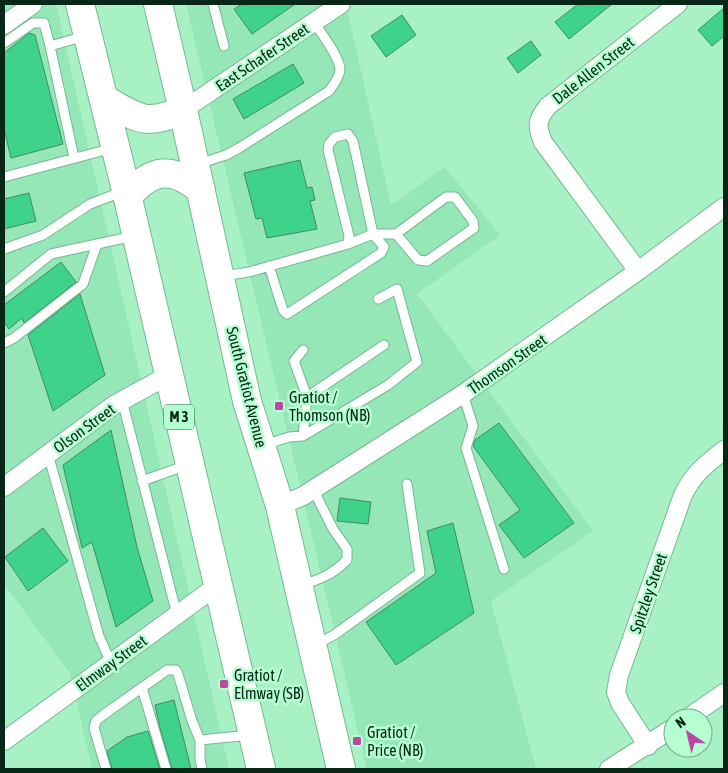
<svg xmlns="http://www.w3.org/2000/svg" width="728" height="773" font-family="'Asap Condensed',sans-serif">
  <style>
    .built { fill: #95e7b7 }
    .building { fill: #3fd28b; stroke: #438a63 }
    .lines { fill: none; stroke-linecap: round; stroke-linejoin: round }
    .lane-casing { stroke: #73ba91; stroke-width: 11 }
    .street-casing { stroke: #73ba91; stroke-width: 20 }
    .primary-casing { stroke: #73ba91; stroke-width: 30 }
    .lane { stroke: #fff; stroke-width: 9 }
    .street { stroke: #fff; stroke-width: 18 }
    .primary { stroke: #fff; stroke-width: 28 }
    .poi-dot { fill: #bb48a2; stroke: #b5fed2; stroke-width: 2 }
    .labels { text-anchor: middle; stroke-width: 5; stroke-linejoin: round; paint-order: stroke }
    .shield { fill: #b5fed2; stroke: #3c684f; stroke-width: 1 }
    .shield-label { font-size: 15px; font-weight: bold; fill: #082717 }
    .street-label { font-size: 16px; fill: #082717; stroke: #b5fed2 }
    .poi-label { font-size: 16px; fill: #082717; stroke: #b5fed2; text-anchor: start }
  </style>
  <rect width="100%" height="100%" fill="#a8f1c5"/>
  <path class="built" d="M4 4H56L229 769H92L70 673 4 584Z
    M186 4H346L391 205 445 167 500 235 417 294 593 531 491 601 536 769H367Z"/>
  <path class="building" d="M242 4H295L252 34 234 9Z
    M578 4H612L569 39 555 22Z
    M724 8V36L712 46 698 30Z
    M402 15 416 35 386 57 371 36Z
    M29 33 35 35 63 144 11 158 4 129V53Z
    M531 41 541 55 518 73 507 58Z
    M293 64 304 83 244 119 233 99Z
    M300 160 307 188 312 187 315 200 310 201 317 229 267 238 262 218 256 219 244 173Z
    M29 193 36 221 4 229V199Z
    M61 262 76 282 24 323 22 318 9 329 4 322V305Z
    M80 294 105 375 53 411 28 335Z
    M499 423 574 523 524 558 499 525 520 510 473 446 475 440Z
    M111 430 137 547 153 601 116 627 92 542 82 548 63 465Z
    M340 498 371 502 368 524 337 521Z
    M453 523 474 613 396 665 366 622 436 573 427 531Z
    M43 528 68 561 28 591 5 557Z
    M174 700 191 769H172L160 728 155 705Z
    M148 731 160 769H112L107 751 127 737Z"/>
  <g class="lines">
    <g class="lane-casing">
      <path id="lane" d="M213 4 224 46
        M4 43 33 23H44L50 46
        M74 158 50 46 85 36
        M198 164 226 155 239 148 329 91C333 85 340 77 340 69 339 56 321 33 314 22
        M4 177 113 148
        M373 234H396L446 197H455L473 221 474 228 427 261 418 260 396 234
        M4 249 43 235 90 204 124 191
        M269 266 283 310 287 314 381 253 384 247 373 234
        M223 276 249 272 348 244 349 236 328 150 329 144 335 137 348 134 353 141 373 234 348 244
        M4 292 51 254 134 236
        M4 343 14 338 83 284 97 244
        M303 350 294 361 307 397 384 345
        M463 394 473 426 466 448 504 569
        M122 400 177 615
        M303 436 307 397
        M264 445 289 437 303 436 388 385 417 362 397 289 378 299
        M48 454 99 636 111 663
        M142 481 187 465
        M301 585C319 580 333 574 347 560V549L333 529 313 489
        M315 645 334 635 420 573 407 484
        M142 688 166 769
        M200 740 250 735
        M106 769 94 728 96 721 103 715 167 670H176L178 674 192 721 200 740V760L202 769"/>
    </g>
    <g class="street-casing">
      <path id="street" d="M4 25 33 4
        M183 110 341 4
        M638 271 543 142C536 125 537 120 548 106L678 4
        M4 487 114 405 169 375
        M280 506 303 496 463 394 638 271 724 207
        M688 718 724 693
        M4 741 218 585
        M648 746 620 703 616 692 619 675 683 495C694 473 705 465 724 450
        M609 769 673 728"/>
    </g>
    <g class="primary-casing">
      <path id="primary" d="M80 4 126 190 261 769
        M158 4 183 110 247 401 280 506 341 769
        M104 99C137 118 145 127 183 110
        M128 196C152 168 172 166 201 190"/>
    </g>
    <use href="#lane" class="lane"/>
    <use href="#street" class="street"/>
    <use href="#primary" class="primary"/>
  </g>
  <g class="poi-dot">
    <rect x="274" y="401" width="10" height="10" rx="2.5"/>
    <rect x="219" y="679" width="10" height="10" rx="2.5"/>
    <rect x="352" y="736" width="10" height="10" rx="2.5"/>
  </g>
  <g class="labels">
    <rect class="shield" x="164" y="404.5" width="30" height="25" rx="4"/>
    <g class="shield-label">
      <text x="179" y="422">M 3</text>
    </g>
    <g class="street-label">
      <text transform="translate(262 57) rotate(-34)" y="6">East Schafer Street</text>
      <text transform="translate(593 70) rotate(-38)" y="6">Dale Allen Street</text>
      <text transform="translate(507 364) rotate(-35)" y="6">Thomson Street</text>
      <text transform="translate(247 387) rotate(76)" y="6">South Gratiot Avenue</text>
      <text transform="translate(84 428) rotate(-36)" y="6">Olson Street</text>
      <text transform="translate(648 593) rotate(-71)" y="6">Spitzley Street</text>
      <text transform="translate(111 663) rotate(-36)" y="6">Elmway Street</text>
    </g>
    <g class="poi-label">
      <text x="289" y="403">Gratiot /<tspan x="289" dy="18">Thomson (NB)</tspan></text>
      <text x="234" y="681">Gratiot /<tspan x="234" dy="18">Elmway (SB)</tspan></text>
      <text x="367" y="738">Gratiot /<tspan x="367" dy="18">Price (NB)</tspan></text>
    </g>
  </g>
  <rect width="728" height="773" fill="none" stroke="#082717" stroke-width="10"/>
  <g transform="translate(688 733) rotate(325)"><circle r="24" fill="#b5fed2" stroke="#70a887"/>
  <path d="M0-4L9 19L0 12L-9 19Z" fill="#bb48a2"/>
  <text y="-8" font-size="14" font-weight="bold" text-anchor="middle" fill="#082717">N</text>
  </g>
</svg>
